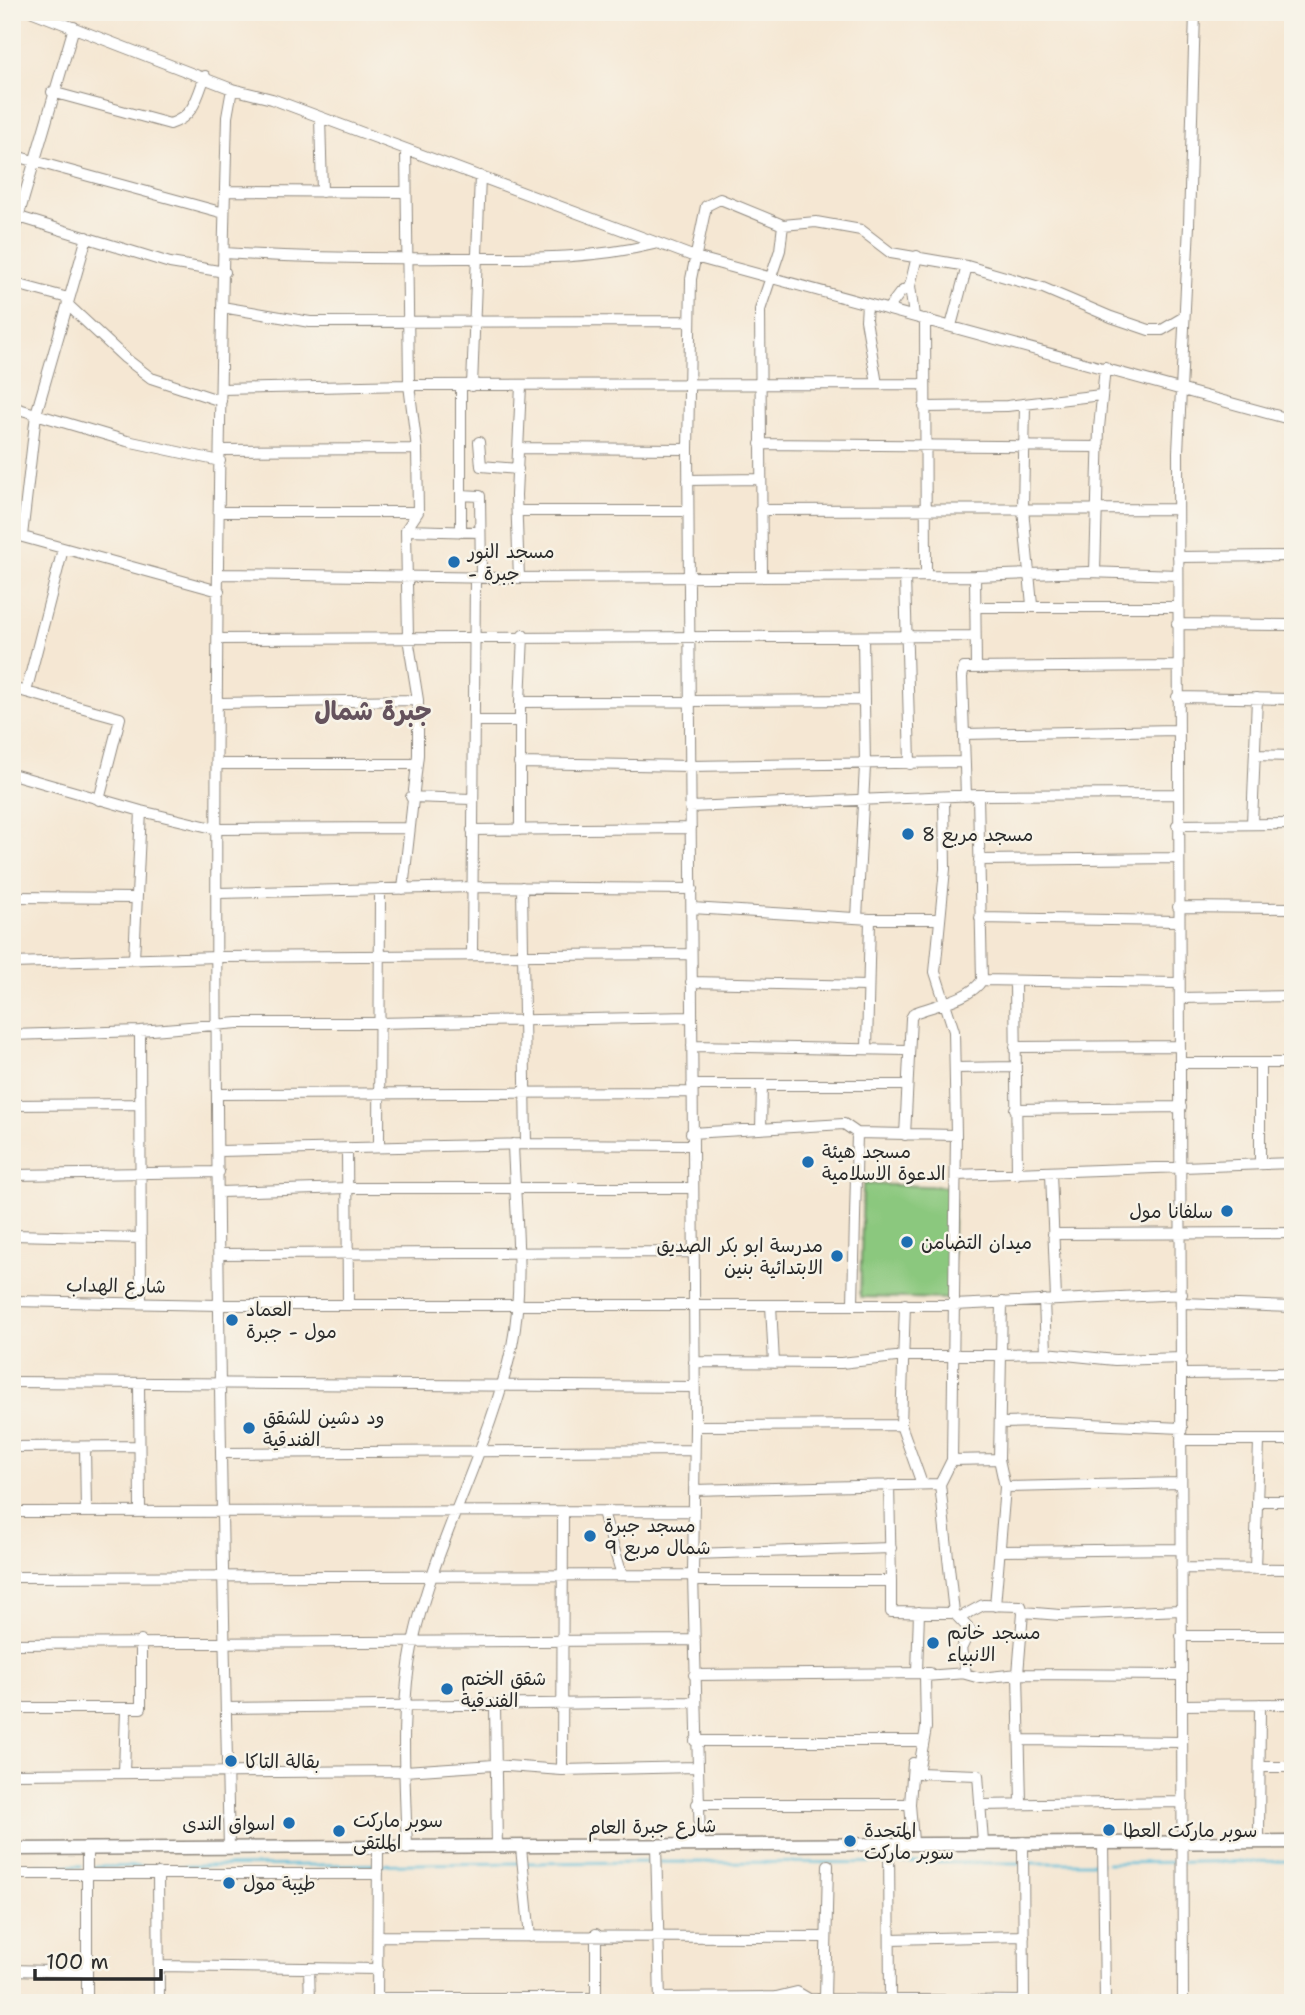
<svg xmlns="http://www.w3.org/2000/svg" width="1305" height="2015" font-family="'Shantell Sans','Playpen Sans Arabic',sans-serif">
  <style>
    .green { fill: #8bc87e; stroke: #5b7a54; stroke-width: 2 }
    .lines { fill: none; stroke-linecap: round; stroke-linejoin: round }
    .stream { stroke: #59bcd8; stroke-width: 2.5 }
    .minor-casing { stroke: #90897f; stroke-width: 12 }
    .major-casing { stroke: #90897f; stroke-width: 15 }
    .minor { stroke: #fff; stroke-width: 10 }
    .major { stroke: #fff; stroke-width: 12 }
    .poi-dot { fill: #1f6fb2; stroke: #f7f3e8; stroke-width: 2.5 }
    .labels { text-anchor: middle; stroke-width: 5; stroke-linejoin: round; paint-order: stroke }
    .poi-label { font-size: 19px; fill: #2b2b2b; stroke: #f7f3e8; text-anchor: start }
    .street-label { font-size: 19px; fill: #2b2b2b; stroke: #f7f3e8 }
    .district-label { font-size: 26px; font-weight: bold; fill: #65535d; stroke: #f7f3e8 }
  </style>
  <rect width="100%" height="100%" fill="#f7f3e8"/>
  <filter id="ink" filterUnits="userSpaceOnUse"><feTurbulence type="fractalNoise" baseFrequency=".0143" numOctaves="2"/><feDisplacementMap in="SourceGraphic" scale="14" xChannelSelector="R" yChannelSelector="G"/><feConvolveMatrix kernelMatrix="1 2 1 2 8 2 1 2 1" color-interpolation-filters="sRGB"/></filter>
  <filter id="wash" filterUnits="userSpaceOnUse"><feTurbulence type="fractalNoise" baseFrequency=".00686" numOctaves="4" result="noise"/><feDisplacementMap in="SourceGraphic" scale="28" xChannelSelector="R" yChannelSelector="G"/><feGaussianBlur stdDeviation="1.57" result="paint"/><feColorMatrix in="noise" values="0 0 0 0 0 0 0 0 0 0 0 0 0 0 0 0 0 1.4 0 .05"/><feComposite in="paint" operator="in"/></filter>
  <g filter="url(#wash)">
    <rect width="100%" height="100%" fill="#f5e7d3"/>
    <path class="green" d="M863 1184 954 1187 951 1299 860 1297Z"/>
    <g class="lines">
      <path class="stream" d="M659 1862 1020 1863
        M526 1863 653 1862
        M1027 1863H1101
        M1107 1863 1293 1861
        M12 1865 82 1866
        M89 1867 520 1863"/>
    </g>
  </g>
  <g filter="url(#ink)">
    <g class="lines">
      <g class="minor-casing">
        <path id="minor" d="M33 12 232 89 272 99 695 257 1293 420
          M52 92 170 124C194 116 197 98 205 76
          M320 117 322 192
          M12 155 224 213
          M225 191 406 192
          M19 217 170 263 225 272
          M783 225 816 222 861 230 891 253 967 266 1043 288 1111 317 1149 330H1162L1184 317
          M12 238 74 27
          M225 253C302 258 379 259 456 258 523 258 589 260 654 244
          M12 283 68 298
          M867 304 866 320 877 384
          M68 305 125 358 151 378 221 401
          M222 307 310 322 690 321
          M888 309 900 293 910 286
          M914 316 910 286 917 256
          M925 319 926 576
          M951 326 967 266
          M472 386 480 176
          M221 389 409 385 923 384
          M1025 405 1023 509 1032 605
          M12 407 127 441 220 461
          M924 407 1007 406 1101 395
          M479 442 481 466 518 469
          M760 444 1099 447
          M520 448 688 449
          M220 450 417 449
          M688 480 760 479
          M461 495 480 496 481 578
          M760 510 1178 509
          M517 511H688
          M219 512H418
          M406 530 479 532
          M461 532V386
          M12 534 219 591
          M22 536 36 414 87 237
          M1178 557 1293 556
          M1095 572 1099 428 1105 367
          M220 574 504 578 975 576 1088 572 1178 575
          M905 576 910 764
          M975 576 976 667
          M519 578 516 495 521 385
          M975 607H1177
          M1177 624 1293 625
          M219 639 975 636
          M12 688 26 692 63 549
          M26 692 120 718 99 800
          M1177 697 1293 699
          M520 702 864 700
          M219 703 418 700
          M474 721H519
          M964 734 1177 730
          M1256 755 1293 756
          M519 763 690 766 964 762
          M218 764H417
          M12 774 141 811 217 829 408 828
          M966 796 962 677 964 668 1177 666
          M411 797 472 799
          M944 798 945 869 935 972 954 1031 956 1135
          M690 807 978 795 1177 794
          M1252 824 1257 698
          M1177 825 1293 824
          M472 830 691 828
          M520 830V702L523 635
          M979 860 1178 858
          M522 887 526 1144
          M403 889 418 755V700L408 638 406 530 418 512 417 449 409 385 406 149
          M217 893 472 887 692 889
          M12 897 136 898
          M1178 907 1293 908
          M692 908 870 919H940
          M857 918 865 766 863 637
          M980 918 1179 921
          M472 954 475 578
          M134 959 141 811
          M12 963 218 957 691 954
          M982 980 1179 983
          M691 982 867 986
          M1015 982 1017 1174
          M1180 998 1293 996
          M140 1031 141 1303
          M12 1035 140 1031 238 1023H377L691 1017
          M692 1046 907 1050
          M1015 1047 1180 1046
          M867 1049 870 919
          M1180 1063H1293
          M955 1068 1015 1067
          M692 1085H906
          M219 1094 691 1092
          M12 1105 139 1104
          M1015 1109 1181 1107
          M761 1129 762 1085
          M691 1133 844 1124 857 1133 956 1135 952 1460 940 1484 954 1613 970 1630 961 1649 966 1673 925 1676 926 1728 918 1773 978 1775 983 1842
          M905 1135 911 1018 914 1013C934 1005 971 999 982 980L978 795
          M379 1147 380 890
          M347 1148 348 1302
          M219 1151 526 1144 691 1145
          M1260 1163V1063
          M1051 1173 1056 1299
          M12 1175 219 1172
          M956 1175 1293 1163
          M220 1192 348 1188H691
          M1053 1234 1293 1233
          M12 1235 141 1238
          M219 1254 692 1252
          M1044 1300 1046 1353
          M12 1301 219 1305H954L1182 1294
          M853 1303 857 1133
          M1182 1303 1293 1307
          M905 1304 901 1425 922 1484
          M771 1305 774 1363
          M694 1362 841 1363 905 1356 1046 1353 1115 1360 1182 1358
          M1182 1374 1293 1373
          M12 1382 694 1387
          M139 1384 140 1510
          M1001 1423 1043 1422 1182 1428
          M695 1426 901 1425
          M1181 1440H1293
          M12 1447 139 1446
          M85 1447 86 1511
          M221 1453 694 1450
          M952 1460 999 1459
          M889 1485 891 1581
          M1005 1487 1180 1483
          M694 1490 940 1484
          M1258 1501H1293
          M12 1512 694 1511
          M603 1512 622 1575
          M1001 1551 1180 1549
          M693 1554 891 1548
          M1181 1568 1293 1569
          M1255 1569 1259 1441
          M12 1577 693 1575
          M694 1581H891V1612L954 1613
          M995 1606 1005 1487 999 1459 1002 1302
          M959 1618 983 1605 1021 1606 1023 1612 1060 1615 1181 1610
          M1181 1636H1293
          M12 1644 695 1640
          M917 1672 919 1612
          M962 1673 980 1678 1018 1674 1181 1675
          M694 1675 930 1673
          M495 1705 497 1848
          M1182 1705 1293 1704
          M12 1708H141V1641
          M226 1708 695 1702
          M1021 1740 1182 1742
          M695 1741H918
          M1260 1767H1293
          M562 1770 563 1512
          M124 1773 126 1710
          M12 1774 405 1771 494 1765 562 1770 696 1767
          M1021 1803 1018 1674 1023 1612
          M697 1804H910
          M981 1805 1183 1802
          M1259 1841 1260 1704
          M889 1842 890 2003
          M913 1842 910 1804 913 1763
          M1023 1842 1024 2003
          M1103 1842 1105 2003
          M700 1844 693 1575 695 1426 688 449 691 279 706 206 720 199 783 225 780 250 760 310 762 575
          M656 1845 660 2002
          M229 1847C215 1271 210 693 227 117L232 89
          M521 1848 530 1937
          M407 1849C405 1780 399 1710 413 1642 435 1541 490 1448 512 1346 525 1283 515 1208 513 1144
          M158 1873 159 2003
          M12 1874H378
          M596 1934V2003
          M378 1936 826 1937
          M890 1939 1024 1936
          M159 1966 378 1969
          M309 1968 310 2003
          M12 1970 87 1972
          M377 1998H596
          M660 1998 776 1997 797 1992 809 1999 1024 2001
          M825 1998 828 1865
          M377 2002 378 1849
          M87 2003V1848
          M1183 2003 1178 452 1189 225 1195 12"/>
      </g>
      <g class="major-casing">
        <path id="major" d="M12 1849 1293 1842"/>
      </g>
      <use href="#minor" class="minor"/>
      <use href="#major" class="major"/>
    </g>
  </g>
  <g class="poi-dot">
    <circle cx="454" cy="562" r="7"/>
    <circle cx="908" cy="834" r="7"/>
    <circle cx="808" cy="1162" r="7"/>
    <circle cx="1227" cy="1211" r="7"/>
    <circle cx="907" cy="1242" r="7"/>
    <circle cx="837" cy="1256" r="7"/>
    <circle cx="232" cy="1320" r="7"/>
    <circle cx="249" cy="1428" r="7"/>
    <circle cx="590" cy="1536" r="7"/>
    <circle cx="933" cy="1643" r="7"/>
    <circle cx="447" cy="1689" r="7"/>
    <circle cx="231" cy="1761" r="7"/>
    <circle cx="289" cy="1823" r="7"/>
    <circle cx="1109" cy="1830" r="7"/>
    <circle cx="339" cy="1831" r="7"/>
    <circle cx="850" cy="1841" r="7"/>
    <circle cx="229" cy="1883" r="7"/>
  </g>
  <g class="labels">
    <g class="poi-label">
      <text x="468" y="558">مسجد النور<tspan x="468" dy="22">- جبرة</tspan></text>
      <text x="922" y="841">مسجد مربع 8</text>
      <text x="822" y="1158">مسجد هيئة<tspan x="822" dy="22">الدعوة الاسلامية</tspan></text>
      <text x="1213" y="1218" text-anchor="end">سلفانا مول</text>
      <text x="921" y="1249">ميدان التضامن</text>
      <text x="823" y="1252" text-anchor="end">مدرسة ابو بكر الصديق<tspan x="823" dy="22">الابتدائية بنين</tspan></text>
      <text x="246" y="1316">العماد<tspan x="246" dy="22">مول - جبرة</tspan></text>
      <text x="263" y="1424">ود دشين للشقق<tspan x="263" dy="22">الفندقية</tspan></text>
      <text x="604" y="1532">مسجد جبرة<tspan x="604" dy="22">شمال مربع 9</tspan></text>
      <text x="947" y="1639">مسجد خاتم<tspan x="947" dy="22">الانبياء</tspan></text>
      <text x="461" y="1685">شقق الختم<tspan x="461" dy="22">الفندقية</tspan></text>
      <text x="245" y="1768">بقالة التاكا</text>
      <text x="353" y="1827">سوبر ماركت<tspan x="353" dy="22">الملتقى</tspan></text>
      <text x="275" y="1830" text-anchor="end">اسواق الندى</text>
      <text x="864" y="1837">المتحدة<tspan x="864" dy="22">سوبر ماركت</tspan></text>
      <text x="1123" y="1837">سوبر ماركت العطا</text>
      <text x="243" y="1890">طيبة مول</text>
    </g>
    <g class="street-label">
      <text transform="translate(116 1285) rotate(1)" y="7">شارع الهداب</text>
      <text transform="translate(652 1826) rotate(-1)" y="7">شارع جبرة العام</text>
    </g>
    <g class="district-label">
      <text x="373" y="720">جبرة شمال</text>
    </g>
  </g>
  <rect width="1305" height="2015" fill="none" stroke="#f7f3e8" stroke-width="42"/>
  <path d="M35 1969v10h126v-10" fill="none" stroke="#2b2b2b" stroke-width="3.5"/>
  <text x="46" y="1969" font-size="21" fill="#2b2b2b" stroke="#f7f3e8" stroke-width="5" paint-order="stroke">100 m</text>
</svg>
